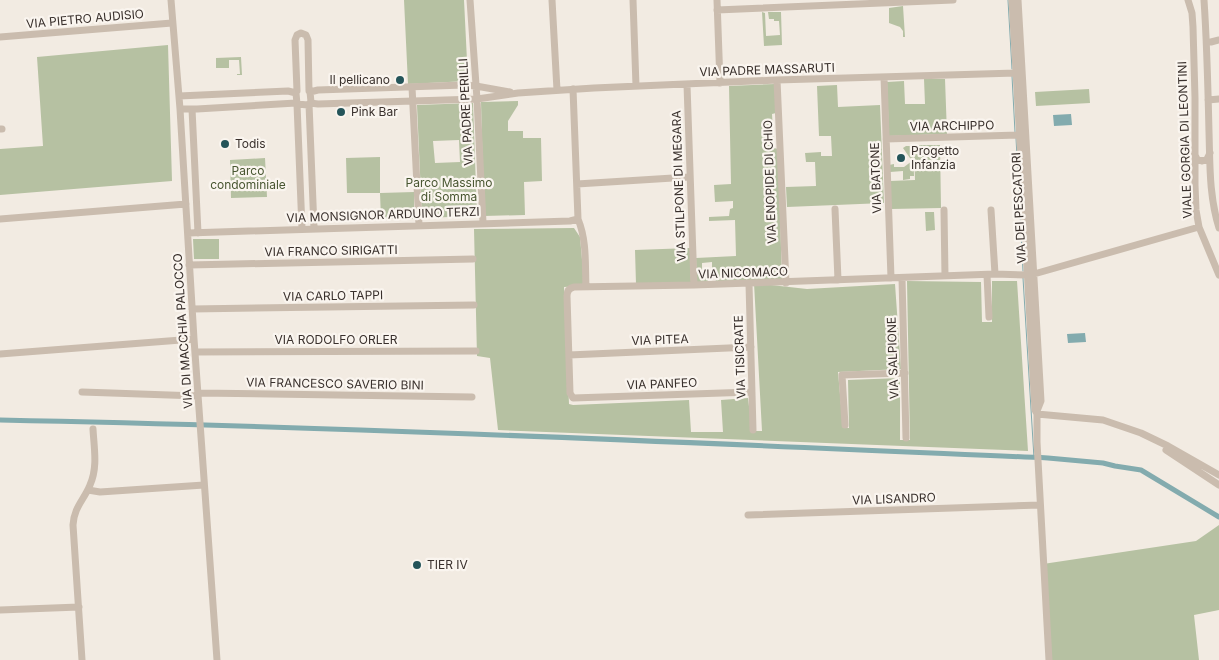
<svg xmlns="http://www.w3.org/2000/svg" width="1219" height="660" font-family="Inter,sans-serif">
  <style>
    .green { fill: #b6c1a2; fill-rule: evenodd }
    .water { fill: #83abae }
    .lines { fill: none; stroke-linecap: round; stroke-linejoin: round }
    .stream { stroke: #83abae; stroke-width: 1 }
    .canal { stroke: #83abae; stroke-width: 5 }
    .minor { stroke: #cabcae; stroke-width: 7 }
    .poi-dot { fill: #245459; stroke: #faf5ef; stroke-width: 2 }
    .labels { text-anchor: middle; stroke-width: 4.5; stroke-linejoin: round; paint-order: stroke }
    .street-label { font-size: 12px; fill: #39302c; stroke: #faf5ef }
    .poi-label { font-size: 12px; fill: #39302c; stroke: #faf5ef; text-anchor: start }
    .park-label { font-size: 12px; fill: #485631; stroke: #faf5ef }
  </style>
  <rect width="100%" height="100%" fill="#f2ebe2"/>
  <path class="green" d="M404 0H464L468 81 408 84Z
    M903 6 905 37H903V31L900 27 889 23V8Z
    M762 12 765 13 766 36 780 35 779 21H774V19H769L768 12H781L782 45 764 46Z
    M168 45 172 181 0 195V149L43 146 37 57Z
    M241 57 242 75H237V74H240L239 60H229V68H216V58Z
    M924 79H945L947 134 889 136 887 82 904 81 905 104H925Z
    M775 84 776 113 772 114 774 148 778 149 782 280 716 281 715 278H712V262L702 263V274H708V282H697L696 258 736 256 735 220 709 221V217L729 216 730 209 733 208V201L715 202 714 185 731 184 729 86Z
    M837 85 838 107 880 105 884 203 787 207 786 187 816 186 815 162H806L805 153 821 152V156H832L831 136H819L817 86Z
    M1089 89 1090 103 1036 106 1035 92Z
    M518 101V105L508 121V131H523V138H541L542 181 524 182 525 215 484 216 481 102Z
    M473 103 477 216 422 218 417 105ZM459 140 460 162 435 163 433 141Z
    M914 145H940L941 208 891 209 890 181 915 180Z
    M906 146H911L913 148 914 176H910V179L903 180V171L890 172 889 165 894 164V167H904L912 161 903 148Z
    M380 157V193L414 192V219H381L380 193H347L346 158Z
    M265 158 267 197 231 198 230 160Z
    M925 212H934L935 230 926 231Z
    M574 228 580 237 584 282 582 286 564 287 569 404 573 405 689 400 691 432H723L721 400 748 398 752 431H762L754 283 807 289 895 284 901 369 838 372 843 428H849L848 380 900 378V440H910L907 281 981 282 982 322H992V281H1017L1028 451 498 430 490 358 477 356 474 229Z
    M193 239H219V259H194Z
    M690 248 691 282 636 284 635 250Z
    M1219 525V610L1194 615 1199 660H1049L1043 564 1196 541Z"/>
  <path class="water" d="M1071 114 1072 125 1054 126 1053 115Z
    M1085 333 1086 342 1068 343 1067 334Z"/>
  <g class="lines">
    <path class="stream" d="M1008 0 1012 69
      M1012 76 1015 132
      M1016 138 1023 271
      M1023 278 1034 458"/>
    <path class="canal" d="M0 420C350 427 699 443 1048 458L1103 463 1115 466 1141 470 1219 517"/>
    <path class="minor" d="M171 0 180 109 194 339 217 660
      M470 0 477 99 483 223
      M552 0 557 90
      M633 0 636 86
      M717 0 720 83
      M1012 0 1035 410 1037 414V442L1049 660
      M1018 0 1041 401 1037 411
      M1188 0 1192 13 1193 27 1195 98V185L1196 210 1199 227 1219 275
      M1204 0C1207 44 1208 88 1209 132 1210 164 1209 196 1219 228
      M717 10 953 0
      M0 37 172 23
      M1211 42 1219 40
      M884 77 891 278
      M777 80 786 283
      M687 85 694 285
      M412 87 419 225
      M573 89 578 219C587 241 585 264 586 287
      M297 91 295 40 297 35 301 33 306 35 308 40 309 91
      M310 92 318 90 464 85 476 86 510 92
      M296 93 297 104 308 105 311 102 310 92
      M179 96 288 91 296 93
      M1208 100 1219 99
      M310 103 318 104 477 99 518 93 594 88 777 80 1016 73
      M297 104 302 229
      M309 104 314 228
      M180 109H197L296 103
      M192 109 198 233
      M0 129H2
      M886 139 1020 135
      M1194 153 1197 159 1202 161 1207 159 1210 153
      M577 184 689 177
      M835 209 838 280
      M944 210 945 276
      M991 210 995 274
      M0 219 186 204
      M188 233 570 221 578 219
      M189 265 473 259
      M1034 274 1199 227
      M987 275 989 317
      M902 278 906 438
      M749 284 753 430
      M192 309 474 305
      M195 352 476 351
      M0 354 194 339
      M569 355 751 347
      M82 392 198 396
      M752 392 573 398 570 393 567 296C567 291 569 288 574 287L694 285 995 274 1027 275
      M198 393 472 397
      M1037 414 1103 420 1141 433 1168 446 1219 475
      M845 425 842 375 905 373
      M1166 450 1219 485
      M88 490 100 492 204 485
      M748 515 1040 505
      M0 610 79 607
      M82 660 73 525C74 507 84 500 90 485 98 467 94 448 93 429"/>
  </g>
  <g class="poi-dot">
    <circle cx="400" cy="80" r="5"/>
    <circle cx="341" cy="112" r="5"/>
    <circle cx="225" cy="144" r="5"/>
    <circle cx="901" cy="158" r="5"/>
    <circle cx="417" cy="565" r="5"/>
  </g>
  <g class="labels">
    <g class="street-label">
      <text transform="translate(85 19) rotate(-5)" y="4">VIA PIETRO AUDISIO</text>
      <text transform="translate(767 70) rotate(-2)" y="4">VIA PADRE MASSARUTI</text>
      <text transform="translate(466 112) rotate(-93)" y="4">VIA PADRE PERILLI</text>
      <text transform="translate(952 126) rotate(-1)" y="4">VIA ARCHIPPO</text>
      <text transform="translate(1185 140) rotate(-92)" y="4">VIALE GORGIA DI LEONTINI</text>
      <text transform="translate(876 178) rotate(-92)" y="4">VIA BATONE</text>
      <text transform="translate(770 182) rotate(-92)" y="4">VIA ENOPIDE DI CHIO</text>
      <text transform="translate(679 186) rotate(-92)" y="4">VIA STILPONE DI MEGARA</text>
      <text transform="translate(1019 208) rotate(-93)" y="4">VIA DEI PESCATORI</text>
      <text transform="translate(383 215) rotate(-2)" y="4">VIA MONSIGNOR ARDUINO TERZI</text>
      <text transform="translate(331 251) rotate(-1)" y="4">VIA FRANCO SIRIGATTI</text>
      <text transform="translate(743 273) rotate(-2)" y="4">VIA NICOMACO</text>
      <text transform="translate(333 296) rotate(-1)" y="4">VIA CARLO TAPPI</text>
      <text transform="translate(183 331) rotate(-94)" y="4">VIA DI MACCHIA PALOCCO</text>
      <text x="336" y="344">VIA RODOLFO ORLER</text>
      <text transform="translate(660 340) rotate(-2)" y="4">VIA PITEA</text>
      <text transform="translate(740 357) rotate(-92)" y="4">VIA TISICRATE</text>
      <text transform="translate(893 358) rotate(-92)" y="4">VIA SALPIONE</text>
      <text transform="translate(335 384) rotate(1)" y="4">VIA FRANCESCO SAVERIO BINI</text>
      <text transform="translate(662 384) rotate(-2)" y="4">VIA PANFEO</text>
      <text transform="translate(894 499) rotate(-2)" y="4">VIA LISANDRO</text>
    </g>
    <g class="poi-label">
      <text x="390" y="84" text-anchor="end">Il pellicano</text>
      <text x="351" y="116">Pink Bar</text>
      <text x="235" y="148">Todis</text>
      <text x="911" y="155">Progetto<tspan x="911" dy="14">Infanzia</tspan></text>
      <text x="427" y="569">TIER IV</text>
    </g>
    <g class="park-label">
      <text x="248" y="175">Parco<tspan x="248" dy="14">condominiale</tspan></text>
      <text x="449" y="187">Parco Massimo<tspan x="449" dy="14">di Somma</tspan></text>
    </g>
  </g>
</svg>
